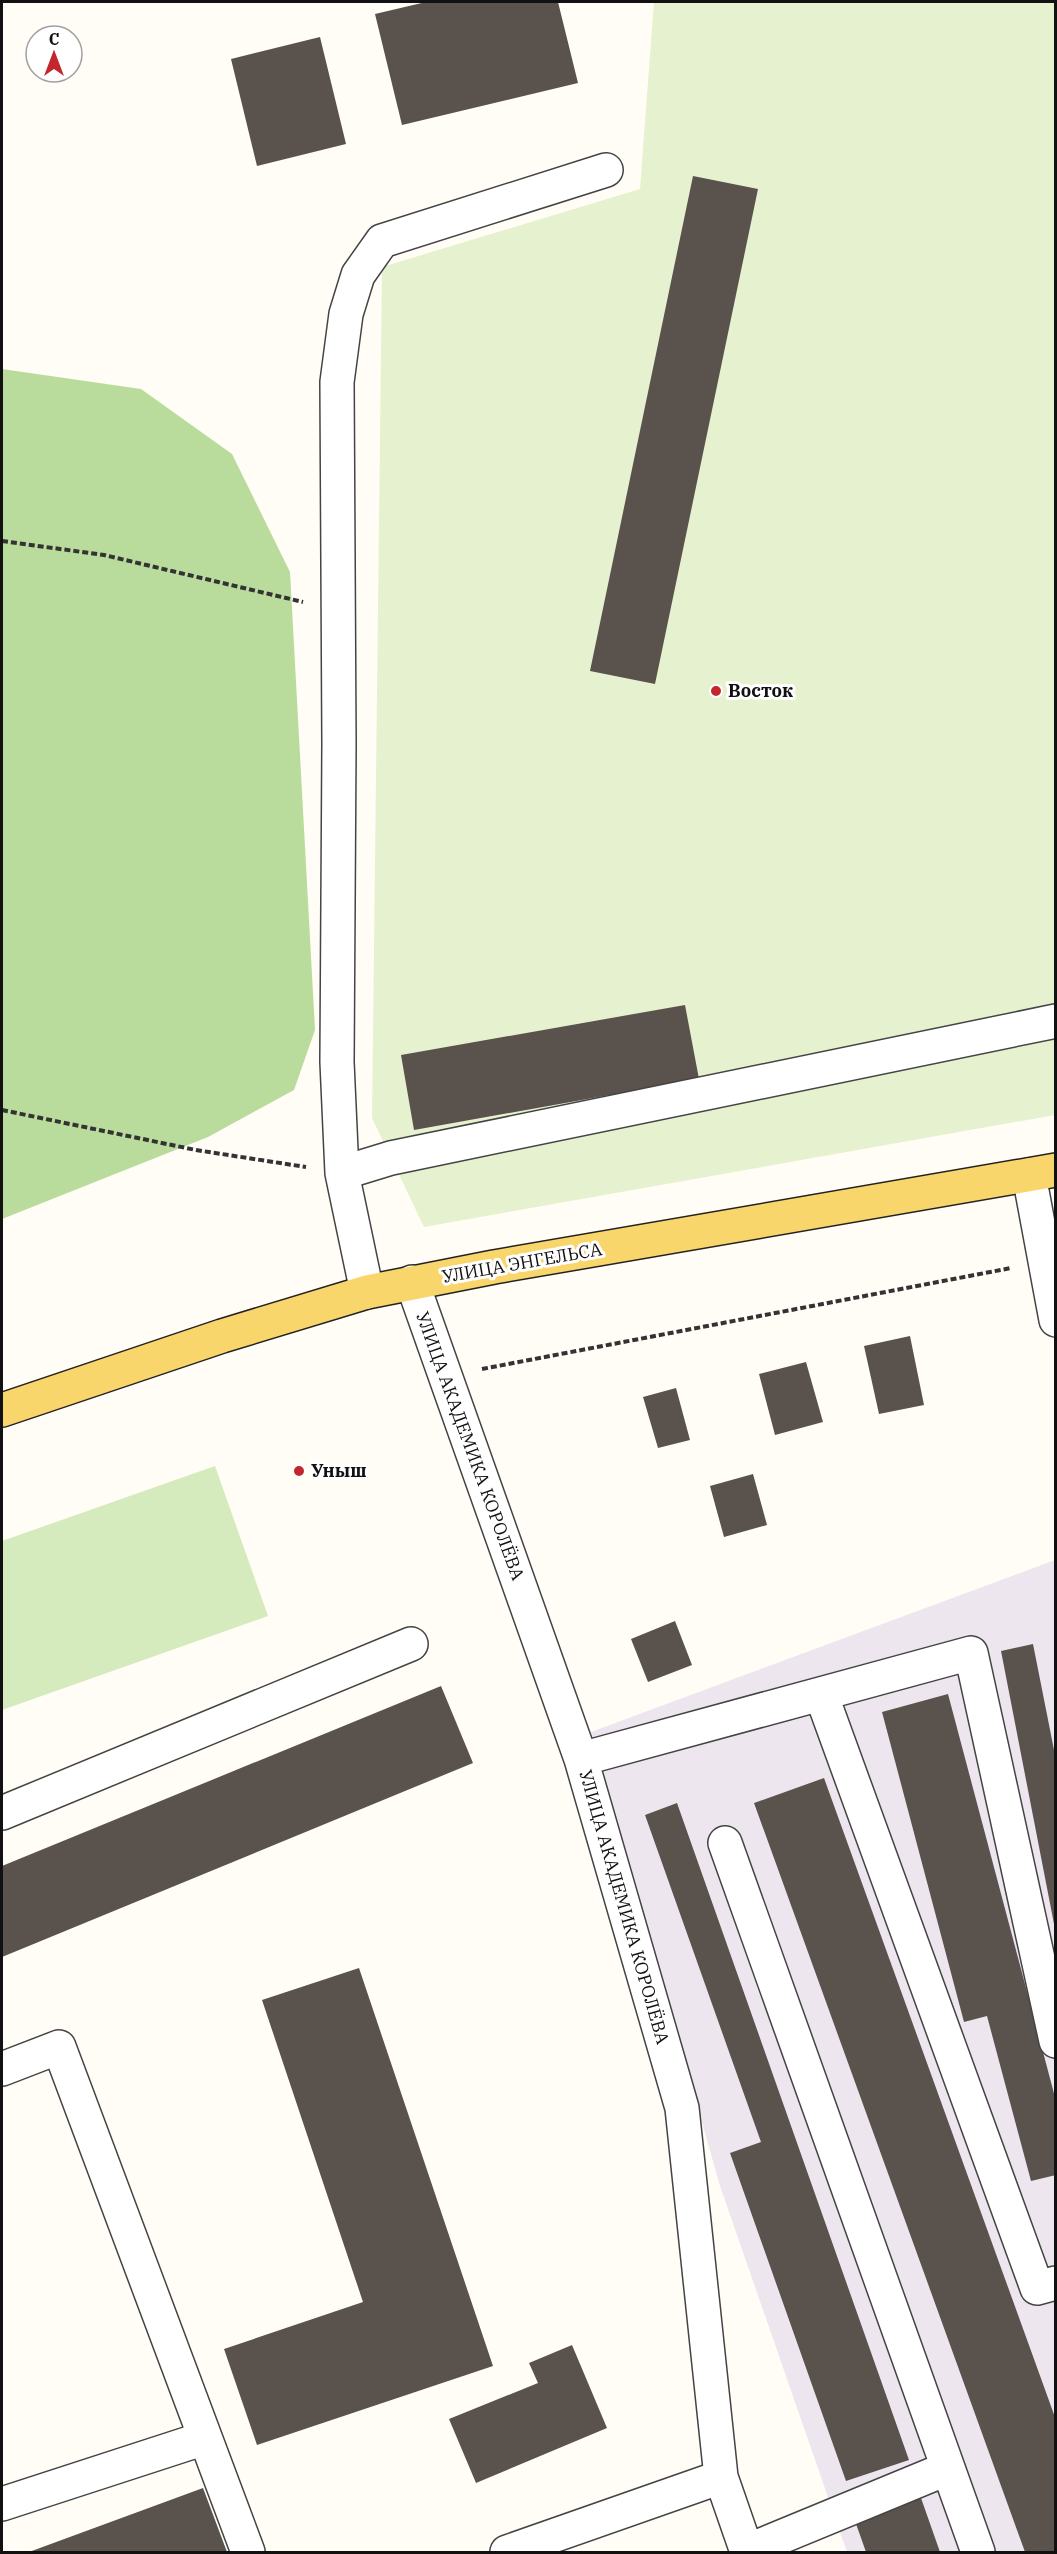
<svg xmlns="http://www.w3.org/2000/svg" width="1057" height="2554" font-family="'IBM Plex Serif',serif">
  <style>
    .industrial { fill: #eee6ef }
    .green { fill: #d5ebbd }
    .forest { fill: #b9dc9c }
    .pitch { fill: #e6f2cf }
    .building { fill: #5a524d }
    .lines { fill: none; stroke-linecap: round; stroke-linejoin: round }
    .minor-casing { stroke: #444; stroke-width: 36 }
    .major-casing { stroke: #222; stroke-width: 36 }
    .path { stroke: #333; stroke-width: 4; stroke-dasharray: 6 3; stroke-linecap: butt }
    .minor { stroke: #fff; stroke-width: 33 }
    .major { stroke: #f9d66b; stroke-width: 33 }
    .poi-dot { fill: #c4262e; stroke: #fff; stroke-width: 2 }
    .labels { text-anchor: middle; stroke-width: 6; stroke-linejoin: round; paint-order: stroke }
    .poi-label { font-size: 18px; font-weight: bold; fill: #111; stroke: #fff; text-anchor: start }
    .street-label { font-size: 18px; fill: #111; stroke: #fff }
  </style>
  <rect width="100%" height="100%" fill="#fffdf5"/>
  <path class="industrial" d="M1055 1560V2552H847L720 2186 591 1732Z"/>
  <path class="green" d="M215 1466 268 1616 2 1710V1541Z"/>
  <path class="forest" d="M2 369 141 389 232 454 290 572 315 1030 294 1090 208 1137 2 1219Z"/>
  <path class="pitch" d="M654 2H1055V1115L424 1227 372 1118 382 267 640 189Z"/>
  <path class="building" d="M426 2H558L578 83 402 125 375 14Z
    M320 37 346 144 257 166 231 59Z
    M693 176 758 189 655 684 590 671Z
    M685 1005 699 1079 414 1130 401 1055Z
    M910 1336 924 1405 879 1414 864 1346Z
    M806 1362 823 1422 775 1435 759 1374Z
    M676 1388 690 1440 658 1448 643 1397Z
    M753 1474 767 1525 724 1537 710 1486Z
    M675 1621 692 1665 648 1682 631 1639Z
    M1033 1644 1056 1760 1054 1924 1001 1651Z
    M441 1686 473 1763 2 1957V1866Z
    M948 1694 1056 2101V2175L1031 2181 987 2016 964 2022 882 1712Z
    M824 1778 1056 2420V2552H1025L754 1803Z
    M677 1803 909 2460 846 2481 730 2153 761 2142 645 1815Z
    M359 1968 493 2366 257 2445 224 2349 363 2302 262 2000Z
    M572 2345 607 2428 476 2483 449 2419 538 2383 529 2363Z
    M203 2488 227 2552H29Z
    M921 2498 940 2552H866L855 2521Z"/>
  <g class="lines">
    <g class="minor-casing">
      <path id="minor" d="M342 1173 391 1158 1056 1021
        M1029 1175 1056 1320
        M412 1282 581 1759 682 2108 721 2477 747 2552
        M367 1292 342 1173 337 1062 339 744 337 382 346 314 358 275 382 241 606 170
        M821 1694 1037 2288 1056 2283
        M581 1759 971 1653 1056 2041
        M2 1813 411 1644
        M725 1843 978 2552
        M2 2069 59 2047 248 2552
        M2 2504 205 2438
        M747 2551 946 2469
        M507 2552 721 2477"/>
    </g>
    <g class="major-casing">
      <path id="major" d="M2 1410 222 1336 367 1292 494 1267 1056 1170"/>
    </g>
    <path class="path" d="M2 541 104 555 303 602
      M2 1110 196 1150 306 1167
      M482 1369 1011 1268"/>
    <use href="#minor" class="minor"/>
    <use href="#major" class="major"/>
  </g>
  <g class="poi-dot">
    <circle cx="716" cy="691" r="6"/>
    <circle cx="299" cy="1471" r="6"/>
  </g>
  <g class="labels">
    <g class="poi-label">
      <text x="728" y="697">Восток</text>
      <text x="311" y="1477">Уныш</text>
    </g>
    <g class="street-label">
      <text transform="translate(522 1263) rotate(-10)" y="6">УЛИЦА ЭНГЕЛЬСА</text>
      <text transform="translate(470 1446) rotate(70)" y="6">УЛИЦА АКАДЕМИКА КОРОЛЁВА</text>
      <text transform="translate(624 1907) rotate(74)" y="6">УЛИЦА АКАДЕМИКА КОРОЛЁВА</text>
    </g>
  </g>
  <rect width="1057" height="2554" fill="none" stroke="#111111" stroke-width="6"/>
  <g transform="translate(54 54)"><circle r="28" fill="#ffffff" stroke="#a0a0a0" stroke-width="1.5"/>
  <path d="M0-4.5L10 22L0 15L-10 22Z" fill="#c4262e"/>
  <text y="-9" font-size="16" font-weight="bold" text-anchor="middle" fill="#111111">С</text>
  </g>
</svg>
